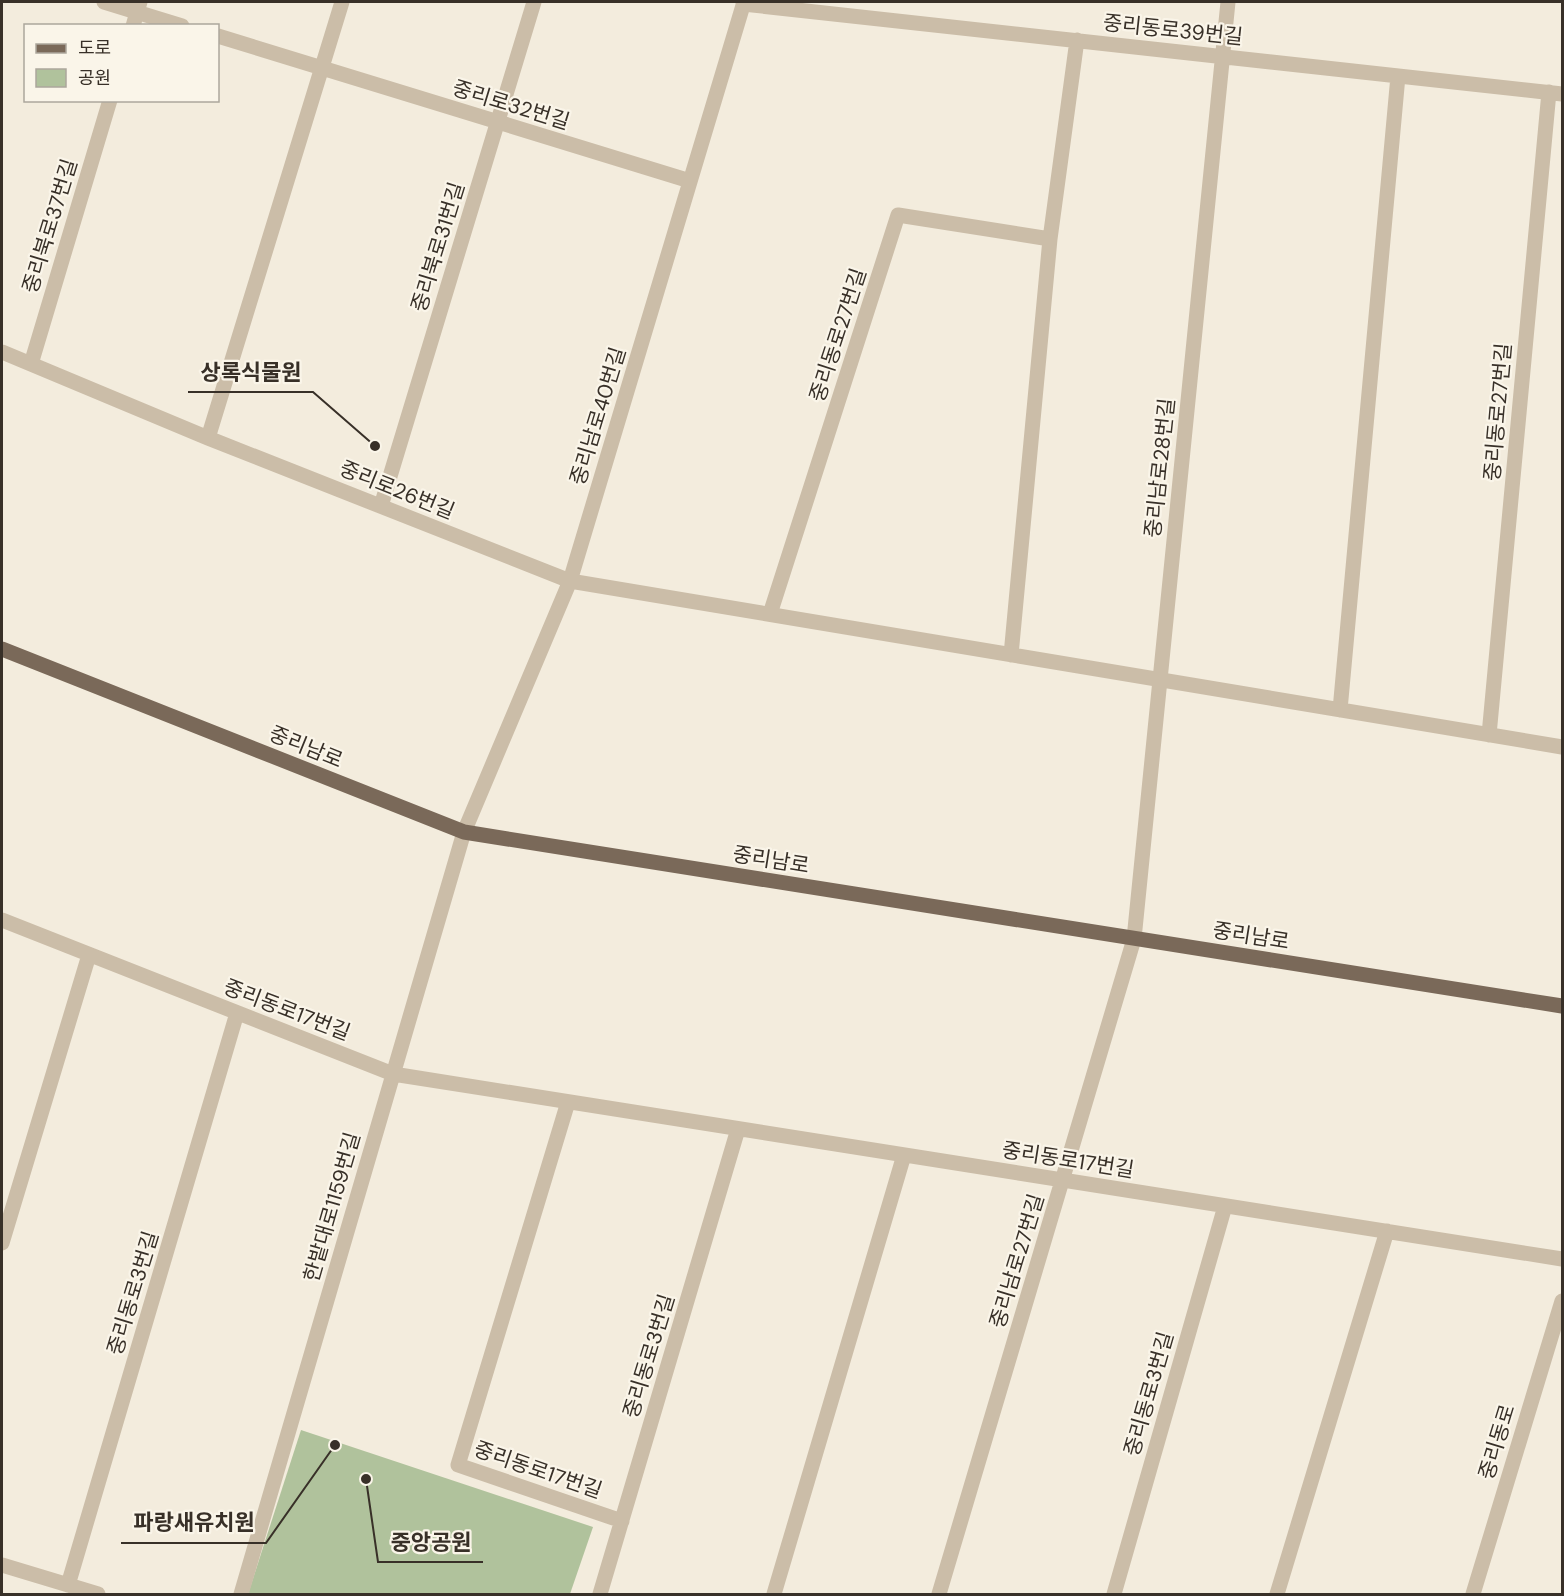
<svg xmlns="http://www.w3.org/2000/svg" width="1564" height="1596" font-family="'DM Sans','Noto Sans KR',sans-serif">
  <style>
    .green { fill: #b0c29c }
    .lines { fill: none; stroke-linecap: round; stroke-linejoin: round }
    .minor { stroke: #cbbda8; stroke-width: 15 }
    .major { stroke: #7a6959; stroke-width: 15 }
    .labels { text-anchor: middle; stroke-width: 4.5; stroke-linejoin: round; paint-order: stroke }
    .street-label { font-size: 21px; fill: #383028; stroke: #faf5e9 }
    .leader { fill: none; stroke: #383028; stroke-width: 2 }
    .callout-dot { fill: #383028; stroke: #faf5e9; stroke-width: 2 }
    .callout-label { font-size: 22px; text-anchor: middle; font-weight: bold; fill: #383028; stroke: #faf5e9; stroke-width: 4.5; stroke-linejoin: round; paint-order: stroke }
  </style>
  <rect width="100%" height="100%" fill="#f3ecdd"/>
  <path class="green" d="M301 1430 593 1527 570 1594H248Z"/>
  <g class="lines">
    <path class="minor" d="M104 2 182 26
      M743 4 1562 94
      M133 26 140 2
      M218 36 690 181
      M2 352 208 438 570 581 1562 747
      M31 364 110 100
      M208 438 342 2
      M381 506 534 2
      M770 614 898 215 1050 239
      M1011 655 1050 239 1077 40
      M1340 710 1398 76
      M1489 735 1549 92
      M2 920 393 1074 1562 1259
      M568 1102 458 1465 622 1521
      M2 1243 89 955
      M2 1565 98 1594
      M68 1585 237 1013
      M241 1594 464 832 570 581 744 2
      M600 1594 738 1129
      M774 1594 904 1155
      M939 1594 1134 939 1228 2
      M1114 1594 1225 1206
      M1277 1594 1387 1231
      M1473 1594 1562 1301"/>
    <path class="major" d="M2 649 464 832 1562 1006"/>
  </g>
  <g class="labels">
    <g class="street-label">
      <text transform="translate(1173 30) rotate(6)" y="7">중리동로39번길</text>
      <text transform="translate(511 105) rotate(17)" y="7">중리로32번길</text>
      <text transform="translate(50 226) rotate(-73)" y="7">중리북로37번길</text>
      <text transform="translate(438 247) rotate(-73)" y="7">중리북로31번길</text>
      <text transform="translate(838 335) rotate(-72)" y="7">중리동로27번길</text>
      <text transform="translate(1498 412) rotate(-85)" y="7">중리동로27번길</text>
      <text transform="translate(598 416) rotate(-73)" y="7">중리남로40번길</text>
      <text transform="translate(1160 468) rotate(-84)" y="7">중리남로28번길</text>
      <text transform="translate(397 490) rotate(22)" y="7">중리로26번길</text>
      <text transform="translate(306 747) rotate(22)" y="7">중리남로</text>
      <text transform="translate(771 860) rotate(9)" y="7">중리남로</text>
      <text transform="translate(1251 936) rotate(9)" y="7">중리남로</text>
      <text transform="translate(287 1010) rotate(21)" y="7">중리동로17번길</text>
      <text transform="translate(1068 1160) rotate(9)" y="7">중리동로17번길</text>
      <text transform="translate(332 1207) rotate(-74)" y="7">한밭대로1159번길</text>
      <text transform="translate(1017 1261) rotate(-73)" y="7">중리남로27번길</text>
      <text transform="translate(133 1293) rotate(-73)" y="7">중리동로3번길</text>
      <text transform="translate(649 1356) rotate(-73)" y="7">중리동로3번길</text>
      <text transform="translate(1149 1394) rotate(-74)" y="7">중리동로3번길</text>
      <text transform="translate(1497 1442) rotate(-73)" y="7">중리동로</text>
      <text transform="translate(538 1470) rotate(19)" y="7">중리동로17번길</text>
    </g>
  </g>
  <path class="leader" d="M375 446L313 392H188M335 1445L266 1543H121M366 1479L378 1562H483"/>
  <g class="callout-dot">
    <circle cx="375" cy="446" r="6"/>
    <circle cx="335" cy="1445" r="6"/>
    <circle cx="366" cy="1479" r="6"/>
  </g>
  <g class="callout-label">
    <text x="251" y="380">상록식물원</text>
    <text x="194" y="1530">파랑새유치원</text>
    <text x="431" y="1550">중앙공원</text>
  </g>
  <rect width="1564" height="1596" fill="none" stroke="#383028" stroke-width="6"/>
  <rect x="24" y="24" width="195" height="78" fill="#faf5e9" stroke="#aca69c" stroke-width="1.5"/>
  <rect x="36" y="44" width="30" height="9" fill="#7a6959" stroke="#aca69c" stroke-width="1.5"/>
  <text x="78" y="54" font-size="18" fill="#383028">도로</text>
  <rect x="36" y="69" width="30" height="18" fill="#b0c29c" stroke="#aca69c" stroke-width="1.5"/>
  <text x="78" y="84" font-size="18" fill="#383028">공원</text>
</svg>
